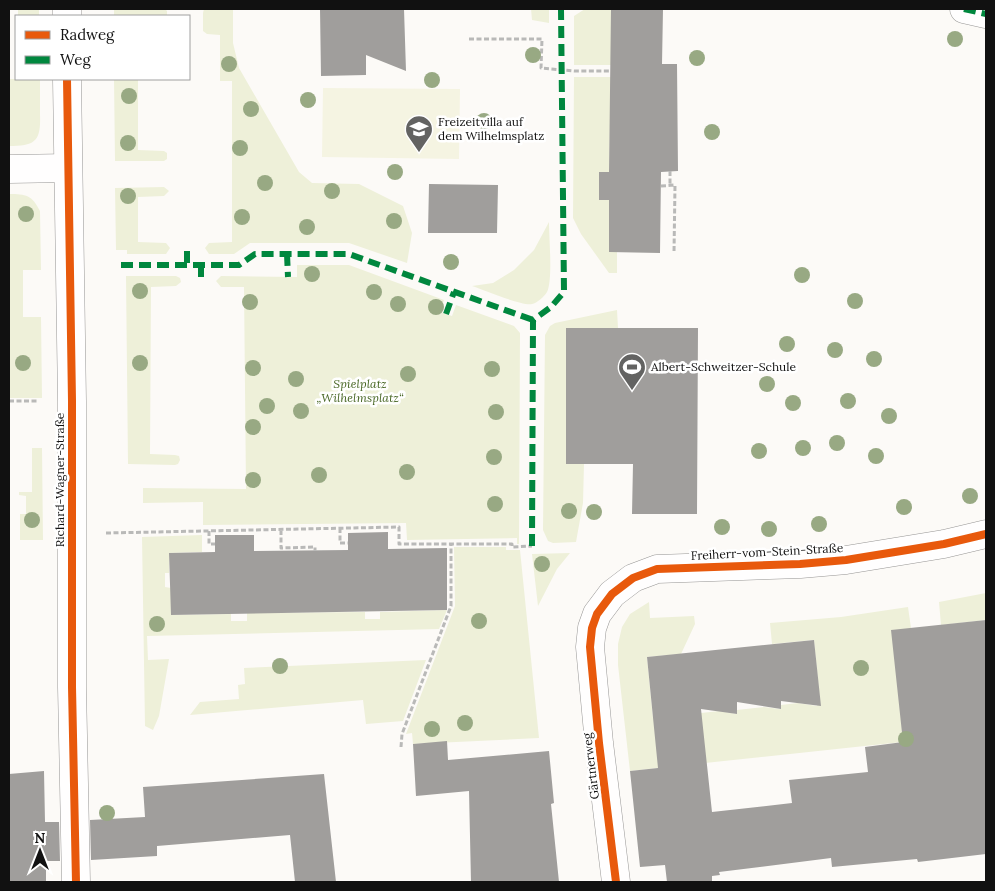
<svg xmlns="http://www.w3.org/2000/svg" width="995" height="891" font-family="Lora,serif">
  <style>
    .green { fill: #eef0d9 }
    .pitch { fill: #f5f4e2 }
    .building { fill: #a09e9c }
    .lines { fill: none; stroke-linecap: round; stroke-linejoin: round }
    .minor-casing { stroke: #979695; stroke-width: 29 }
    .path { stroke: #b9b9b8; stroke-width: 3; stroke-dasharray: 5 2.5; stroke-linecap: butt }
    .minor { stroke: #fffefe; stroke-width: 28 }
    .quiet { stroke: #00873e; stroke-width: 6; stroke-dasharray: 12 6; stroke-linecap: butt }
    .cycleway-casing { stroke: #fff; stroke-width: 11 }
    .cycleway { stroke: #e8590c; stroke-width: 8 }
    .tree { fill: #98a983 }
    .labels { text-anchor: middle; stroke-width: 5; stroke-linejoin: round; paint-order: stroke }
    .poi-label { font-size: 12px; fill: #111; stroke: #fff; text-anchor: start }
    .park-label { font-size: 12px; font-style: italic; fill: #476624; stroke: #fff }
    .street-label { font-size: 12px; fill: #111; stroke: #fff }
  </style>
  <rect width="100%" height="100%" fill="#fcfaf7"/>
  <path class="green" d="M18 9H39V16H18Z
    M114 9H165L167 11V16H114Z
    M204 9H233V43L239 68 299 172 312 183 359 184 403 206 412 233 407 263 349 243H250L234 254H209L205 248 209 243 232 242V81H220V35L207 34 203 31V13Z
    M531 9H549V23L532 20Z
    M585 9H611V65H574V16Z
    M574 77H611L609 172H599V200H609V252H617V273H609L581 234 573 218Z
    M9 79H40C40 91 40 102 40 114 41 141 36 146 9 146Z
    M114 79H138V150L164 151 167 153V159L164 161H115Z
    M164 187 169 191 164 196 138 197V242L166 243 170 248 166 254H127V250H116L115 188Z
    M9 194C26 194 32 195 40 211L41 270H23V317H41L42 398H9Z
    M549 222C549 237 553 280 547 292 544 297 537 303 532 304 521 306 484 290 472 286L493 283 514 270 534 250Z
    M297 265H349L444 300 440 312 452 316 456 305 514 326 520 333 519 544H517V538L407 540 406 523 203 525V502L143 503V488L246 489 244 287H221L216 281 221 276 297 277Z
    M126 276H176L180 278 181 282 176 286 151 287 150 454 175 455 179 456 180 460 178 464 175 465 128 464Z
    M617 310 618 328 584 464 583 503 576 542 553 543 548 541 543 530 545 335 550 326 555 323Z
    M32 448H42L43 540H20V514H26V496L19 495V492H32Z
    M202 535V552L169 553V573H165V587L171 588V615L231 614V621H247V613L365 612V619H380V612L447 610 439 629 147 636 148 660 169 659 159 716 153 730 145 726 142 537Z
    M454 547H506V550H520L539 738 413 744 412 733 406 734 455 606Z
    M570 553 557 569 538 606 532 554Z
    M986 593V620L941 625 939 602Z
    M649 602 650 618 694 616 695 624 681 654 647 657 653 718 720 711 737 714V710L764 707 780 709 781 705 798 703 817 706V701H820L814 640 772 644 770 623 841 617 908 607 911 628 982 683H986V733L630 771 618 665V644L622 627 630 614Z
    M426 660 403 721 366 724 363 700 190 715 200 702 239 699 238 685 245 684 244 668Z"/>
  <path class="pitch" d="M323 88 460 89 459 159 322 157Z"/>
  <path class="building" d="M320 9H404L406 71 366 55V75L321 76Z
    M611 9H663L662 64H677L678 171 661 172 660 253 609 252V200H599V172H609Z
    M429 184 498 185 497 233H428Z
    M566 328H698L697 514H632L633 464H566Z
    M388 532V549L447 548V610L171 615 169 553 215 552V535H254V551L348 550V533Z
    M986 620V854L918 862 917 859 832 867 831 858 719 872 720 875 712 876V882H667L665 865 640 867 630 771 658 768 647 657 814 640 821 706 781 701V709L737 702V714L701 709 712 812 792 803 789 780 868 772 865 747 903 742 891 630Z
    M447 741 448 760 549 751 554 803 551 804 559 882H471L469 791 416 796 413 744Z
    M44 771 45 822H59L60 861H46V882H9V774Z
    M324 774 336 882H295L290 835 157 846V856L91 860 90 820 145 817 143 787Z"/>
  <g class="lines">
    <g class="minor-casing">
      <path id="minor" d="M67 9V16
        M964 9 986 14
        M67 79 72 401V687L76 882
        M9 169 68 168
        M616 882 599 743 590 647 592 628 597 614 612 594 633 578 657 569 800 564 846 560 944 544 986 534"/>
    </g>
    <path class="path" d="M469 39H542L541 68 574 71H611
      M670 171V186
      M661 186 675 185 674 253
      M9 401H38
      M340 528V543H348
      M281 530V548L315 547V551
      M209 531V544H215
      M106 533 399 527V544H512V547L532 546
      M401 747 402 734 451 606V544"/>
    <use href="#minor" class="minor"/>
    <path class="quiet" d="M964 9 986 14
      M187 251V265
      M287 254 288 277
      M121 265H239L255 254H349L533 320
      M201 265V280
      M446 314 454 292
      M532 546 533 320 551 307 564 292 561 9"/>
    <g class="cycleway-casing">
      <path id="cycleway" d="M67 79 72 401V687L76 882
        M616 882 599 743 590 647 592 628 597 614 612 594 633 578 657 569 800 564 846 560 944 544 986 534"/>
    </g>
    <use href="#cycleway" class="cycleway"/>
  </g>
  <g class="tree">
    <circle cx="955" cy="39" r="8"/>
    <circle cx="533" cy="55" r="8"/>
    <circle cx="697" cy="58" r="8"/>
    <circle cx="229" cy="64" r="8"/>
    <circle cx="432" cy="80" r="8"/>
    <circle cx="129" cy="96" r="8"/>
    <circle cx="308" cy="100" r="8"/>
    <circle cx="251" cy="109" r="8"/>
    <circle cx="484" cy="121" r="8"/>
    <circle cx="712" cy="132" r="8"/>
    <circle cx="128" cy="143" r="8"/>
    <circle cx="240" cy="148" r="8"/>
    <circle cx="395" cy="172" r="8"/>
    <circle cx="265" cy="183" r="8"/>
    <circle cx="332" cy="191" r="8"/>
    <circle cx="128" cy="196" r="8"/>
    <circle cx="26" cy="214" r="8"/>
    <circle cx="242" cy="217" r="8"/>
    <circle cx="394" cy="221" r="8"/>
    <circle cx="307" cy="227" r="8"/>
    <circle cx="451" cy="262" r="8"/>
    <circle cx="312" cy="274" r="8"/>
    <circle cx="802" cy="275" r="8"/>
    <circle cx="140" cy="291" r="8"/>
    <circle cx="374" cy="292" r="8"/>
    <circle cx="855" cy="301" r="8"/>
    <circle cx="250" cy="302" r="8"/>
    <circle cx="398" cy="304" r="8"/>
    <circle cx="436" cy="307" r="8"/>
    <circle cx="787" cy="344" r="8"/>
    <circle cx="835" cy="350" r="8"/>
    <circle cx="874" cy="359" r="8"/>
    <circle cx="23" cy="363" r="8"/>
    <circle cx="140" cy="363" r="8"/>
    <circle cx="253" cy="368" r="8"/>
    <circle cx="492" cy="369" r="8"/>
    <circle cx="408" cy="374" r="8"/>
    <circle cx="296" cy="379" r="8"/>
    <circle cx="767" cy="384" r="8"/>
    <circle cx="848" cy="401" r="8"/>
    <circle cx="793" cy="403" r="8"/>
    <circle cx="267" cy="406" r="8"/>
    <circle cx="301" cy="411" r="8"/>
    <circle cx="496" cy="412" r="8"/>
    <circle cx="889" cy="416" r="8"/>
    <circle cx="253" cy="427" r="8"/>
    <circle cx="837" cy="443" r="8"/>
    <circle cx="803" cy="448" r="8"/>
    <circle cx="759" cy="451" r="8"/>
    <circle cx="876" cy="456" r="8"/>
    <circle cx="494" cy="457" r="8"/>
    <circle cx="407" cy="472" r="8"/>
    <circle cx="319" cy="475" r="8"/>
    <circle cx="253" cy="480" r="8"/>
    <circle cx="970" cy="496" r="8"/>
    <circle cx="495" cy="504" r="8"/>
    <circle cx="904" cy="507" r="8"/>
    <circle cx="569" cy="511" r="8"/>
    <circle cx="594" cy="512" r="8"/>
    <circle cx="32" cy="520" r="8"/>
    <circle cx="819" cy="524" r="8"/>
    <circle cx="722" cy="527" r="8"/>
    <circle cx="769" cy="529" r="8"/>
    <circle cx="542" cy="564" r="8"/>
    <circle cx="479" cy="621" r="8"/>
    <circle cx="157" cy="624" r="8"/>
    <circle cx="280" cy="666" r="8"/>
    <circle cx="861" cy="668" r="8"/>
    <circle cx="465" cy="723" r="8"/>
    <circle cx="432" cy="729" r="8"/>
    <circle cx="906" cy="739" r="8"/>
    <circle cx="107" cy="813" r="8"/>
  </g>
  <defs>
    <g id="school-pin" transform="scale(1.4375)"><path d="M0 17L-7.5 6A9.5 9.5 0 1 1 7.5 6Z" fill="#636362" stroke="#fff"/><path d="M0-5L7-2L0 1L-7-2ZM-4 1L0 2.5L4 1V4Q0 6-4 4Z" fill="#fff"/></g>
    <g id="stadium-pin" transform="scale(1.4375)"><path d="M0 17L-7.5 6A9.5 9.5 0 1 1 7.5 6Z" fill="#636362" stroke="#fff"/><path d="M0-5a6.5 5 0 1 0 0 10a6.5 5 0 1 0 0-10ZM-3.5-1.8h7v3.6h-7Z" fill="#fff"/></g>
  </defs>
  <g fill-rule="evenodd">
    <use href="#school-pin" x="419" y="129"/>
    <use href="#stadium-pin" x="632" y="367"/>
  </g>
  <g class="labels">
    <g class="poi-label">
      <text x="438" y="126">Freizeitvilla auf<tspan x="438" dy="14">dem Wilhelmsplatz</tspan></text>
      <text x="651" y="371">Albert-Schweitzer-Schule</text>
    </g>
    <g class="park-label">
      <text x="360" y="388">Spielplatz<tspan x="360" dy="14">„Wilhelmsplatz“</tspan></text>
    </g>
    <g class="street-label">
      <text transform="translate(60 480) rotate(-90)" y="4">Richard-Wagner-Straße</text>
      <text transform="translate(767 552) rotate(-3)" y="4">Freiherr-vom-Stein-Straße</text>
      <text transform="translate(591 766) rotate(-97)" y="4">Gärtnerweg</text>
    </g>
  </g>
  <rect width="995" height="891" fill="none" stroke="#111111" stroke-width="20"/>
  <rect x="15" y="15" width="175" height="65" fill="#ffffff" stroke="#a0a0a0"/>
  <rect x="25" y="31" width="25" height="8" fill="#e8590c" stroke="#a0a0a0"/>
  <text x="60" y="40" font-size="15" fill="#111111">Radweg</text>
  <rect x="25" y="56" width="25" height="8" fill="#00873e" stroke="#a0a0a0"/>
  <text x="60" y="65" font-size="15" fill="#111111">Weg</text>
  <g transform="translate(40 851)" stroke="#ffffff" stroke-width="4" paint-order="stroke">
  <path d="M0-4L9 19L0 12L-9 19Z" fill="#111111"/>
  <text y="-8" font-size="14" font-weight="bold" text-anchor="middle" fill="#111111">N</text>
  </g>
</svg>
